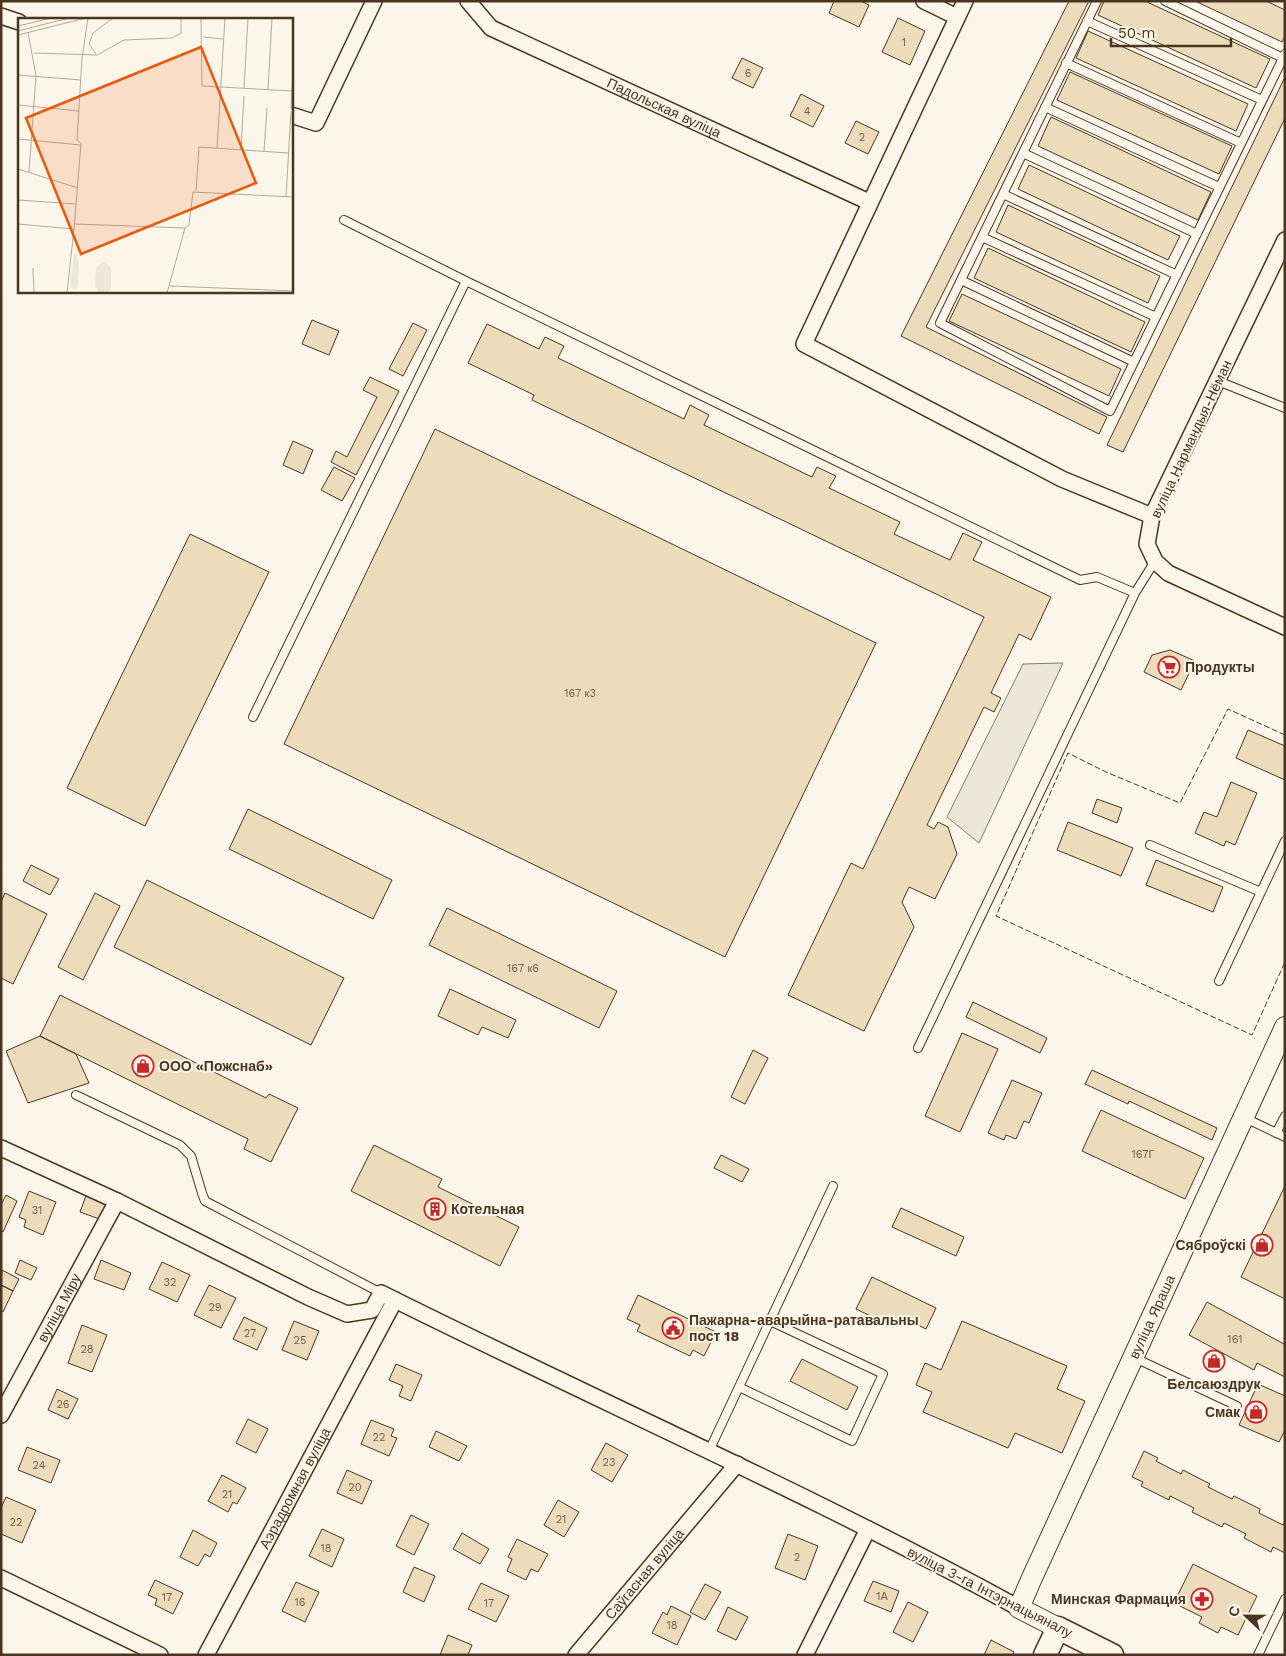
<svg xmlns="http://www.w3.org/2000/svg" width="1286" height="1656" font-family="'Work Sans',sans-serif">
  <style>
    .parking { fill: #ede7d9; stroke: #887966 }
    .building { fill: #ecdcbc; stroke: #4a3520 }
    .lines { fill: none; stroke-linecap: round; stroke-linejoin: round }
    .lane-casing { stroke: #4a3520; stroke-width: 10 }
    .street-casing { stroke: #4a3520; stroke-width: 18 }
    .secondary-casing { stroke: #4a3520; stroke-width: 22 }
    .primary-casing { stroke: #4a3520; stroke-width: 25 }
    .lane { stroke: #fbf6e9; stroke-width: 8 }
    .street { stroke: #fbf6e9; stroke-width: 15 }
    .secondary { stroke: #fbf6e9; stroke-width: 20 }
    .primary { stroke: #fbf6e9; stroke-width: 22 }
    .fence { stroke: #4a3520; stroke-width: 1; stroke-dasharray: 6 2.5; stroke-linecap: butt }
    .labels { text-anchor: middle; stroke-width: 4; stroke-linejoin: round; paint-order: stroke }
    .number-label { font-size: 11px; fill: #725f47 }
    .street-label { font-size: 14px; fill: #4a3520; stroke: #fbf6e9 }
    .poi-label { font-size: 14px; font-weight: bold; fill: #4a3520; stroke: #fbf6e9; text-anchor: start }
    .inset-road { fill: none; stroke: #b4a999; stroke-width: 1 }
    .view { fill: #e8590c; fill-opacity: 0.15; stroke: #e8590c; stroke-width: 2.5 }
    .inset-edge { fill: none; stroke: #4a3520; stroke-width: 2.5 }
  </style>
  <rect width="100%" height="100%" fill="#fbf6e9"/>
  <path class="parking" d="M1063 663 979 843 947 817 1023 664Z"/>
  <path class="building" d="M834 1H861L869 5 859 27 829 13Z
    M1069 1H1089L926 327 1107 417 1099 434 901 336Z
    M1104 1H1145L1270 59 1256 88 1098 15Z
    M1195 1H1266L1285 10V36L1282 42Z
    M898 18 925 31 910 65 882 52Z
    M1088 31 1248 104 1236 131 1076 58Z
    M742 58 763 68 753 88 732 78Z
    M1070 72 1232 146 1219 174 1057 100Z
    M1285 77V118L1123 452 1107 445Z
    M801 94 824 106 813 127 790 116Z
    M1051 117 1211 192 1198 220 1038 146Z
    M856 121 879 132 868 154 845 143Z
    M1029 165 1180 236 1168 260 1018 189Z
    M1008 205 1160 276 1148 303 996 232Z
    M988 248 1145 322 1131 352 974 278Z
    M962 294 1121 369 1109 396 949 321Z
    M312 320 339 331 329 355 302 344Z
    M413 323 427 330 403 376 389 369Z
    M487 324 539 349 545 337 564 346 558 358 684 419 690 405 709 415 704 425 812 477 817 467 836 476 829 488 900 522 894 534 950 560 963 533 982 542 973 560 1051 597 1031 640 1019 634 991 693 1001 698 994 712 984 707 927 825 934 829 938 822 948 827 957 854 935 899 909 887 902 902 914 927 864 1031 788 995 851 863 863 869 984 617 532 400 534 395 468 363Z
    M370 377 399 391 356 475 331 462 336 451 347 457 377 397 363 390Z
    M435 429 876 643 725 957 284 744Z
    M293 441 313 450 303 474 283 465Z
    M334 467 355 478 342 501 321 490Z
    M190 534 269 572 145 826 67 788Z
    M1170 650 1195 661 1181 690 1144 672 1152 655Z
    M1248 730 1285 746V780L1236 758Z
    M1231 782 1257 793 1235 845 1226 841 1224 846 1195 833 1204 812 1217 817Z
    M1097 799 1122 808 1117 823 1092 813Z
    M248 809 392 880 373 919 229 849Z
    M1068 822 1133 848 1121 876 1057 850Z
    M1156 860 1223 887 1213 912 1146 885Z
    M31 865 59 879 50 895 23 881Z
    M147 880 344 978 311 1045 114 947Z
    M5 893 47 914 13 984 1 978V902Z
    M95 893 120 906 83 980 58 967Z
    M447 908 617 991 599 1028 429 945Z
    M450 989 516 1020 508 1038 482 1027 478 1035 438 1016Z
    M60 995 266 1098 269 1094 298 1108 271 1162 244 1149 248 1139 40 1036Z
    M973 1002 1047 1038 1040 1053 966 1017Z
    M962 1033 998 1049 960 1132 925 1116Z
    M40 1036 76 1054 89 1083 28 1103 6 1051Z
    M753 1050 768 1058 745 1104 731 1097Z
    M1092 1070 1217 1128 1212 1140 1129 1101 1128 1104 1085 1084Z
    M1012 1080 1042 1093 1029 1123 1024 1121 1016 1139 1006 1135 1004 1140 988 1133Z
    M1101 1110 1204 1158 1185 1199 1082 1151Z
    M374 1145 442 1179 438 1187 519 1227 500 1266 351 1191Z
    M721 1155 749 1169 742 1182 714 1168Z
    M1285 1186V1299L1241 1277Z
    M29 1191 56 1202 43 1235 24 1227 26 1220 19 1217Z
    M87 1193 109 1202 102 1220 80 1212Z
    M6 1195 17 1201 3 1232 1 1231V1205Z
    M901 1208 964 1237 956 1256 892 1227Z
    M20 1260 37 1268 31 1280 15 1273Z
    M101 1260 131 1273 124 1290 94 1279Z
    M162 1262 190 1275 177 1302 149 1289Z
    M2 1270 19 1279 13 1291 1 1285Z
    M872 1277 936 1308 926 1329 899 1316 893 1327 856 1309Z
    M1 1285 13 1291 3 1312 1 1311Z
    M209 1285 236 1298 221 1328 194 1315Z
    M638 1295 716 1332 704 1356 693 1350 690 1356 637 1331 640 1325 627 1319Z
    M1207 1302 1284 1344 1285 1343V1377L1257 1363 1254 1370 1189 1335Z
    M244 1317 267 1328 257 1350 233 1339Z
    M294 1321 319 1331 307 1360 282 1350Z
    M962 1321 1067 1366 1057 1389 1085 1401 1062 1453 1015 1433 1008 1448 923 1412 932 1392 916 1385 925 1363 941 1370Z
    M82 1325 107 1335 92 1372 68 1363Z
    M802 1359 858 1387 847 1410 790 1381Z
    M396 1364 422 1375 411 1401 399 1396 403 1386 389 1380Z
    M1258 1384 1285 1396V1430L1279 1442 1239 1425Z
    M57 1389 78 1399 68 1419 48 1410Z
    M248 1419 268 1429 256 1453 236 1443Z
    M371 1420 394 1429 391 1436 397 1438 389 1456 361 1444Z
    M436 1431 467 1446 459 1461 429 1447Z
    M606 1443 628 1455 612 1482 591 1470Z
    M27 1447 60 1460 51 1483 18 1470Z
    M1144 1451 1158 1458 1156 1461 1181 1474 1183 1470 1210 1484 1208 1487 1232 1499 1234 1496 1260 1509 1259 1513 1283 1525 1285 1522V1553L1273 1547 1271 1552 1244 1538 1246 1534 1224 1523 1222 1527 1192 1512 1194 1508 1170 1496 1169 1500 1141 1486 1143 1482 1132 1477Z
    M347 1470 372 1481 362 1504 337 1493Z
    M222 1475 246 1488 237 1504 233 1502 228 1512 208 1501Z
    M6 1497 36 1510 22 1543 1 1534V1508Z
    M558 1500 579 1512 564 1537 544 1525Z
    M411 1515 429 1524 414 1555 396 1546Z
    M322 1529 344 1539 332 1567 309 1556Z
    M193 1530 217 1543 210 1557 205 1554 198 1566 180 1557Z
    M462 1533 489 1549 480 1564 453 1549Z
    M788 1534 818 1546 805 1580 775 1568Z
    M517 1539 548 1554 538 1572 531 1569 526 1580 507 1571 512 1559 508 1557Z
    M1193 1564 1257 1596 1238 1635 1221 1627 1218 1633 1199 1623 1202 1617 1174 1603Z
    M414 1567 435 1576 424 1602 403 1592Z
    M155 1580 183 1593 173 1614 155 1605 157 1599 148 1595Z
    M873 1581 899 1591 891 1612 864 1601Z
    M296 1582 319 1592 305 1622 282 1611Z
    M481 1583 509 1596 496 1622 468 1609Z
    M705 1584 721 1592 705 1620 690 1612Z
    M908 1602 928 1612 913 1642 893 1632Z
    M671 1606 691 1616 677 1645 652 1633 663 1612 667 1615Z
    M728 1607 748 1617 736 1640 717 1631Z
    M448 1635 472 1645 468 1655H440Z
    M991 1640 1014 1652 1013 1655H984Z"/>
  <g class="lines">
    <g class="lane-casing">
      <path id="lane" d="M1097 1 940 323 1110 411 1285 54
        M1165 1 1285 59
        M1087 21 1262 100
        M1066 63 1241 143
        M1045 107 1219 187
        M1023 153 1197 234
        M1003 194 1177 275
        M344 220 466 281
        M982 237 1156 317
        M961 280 1134 362
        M1218 381 1285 408
        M253 717 466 281 1080 580 1097 577 1135 593
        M1150 845 1261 892
        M1219 981 1285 841
        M918 1048 1135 593 1155 561
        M76 1095 180 1145 191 1156 202 1193 205 1201 381 1293
        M1245 1118 1285 1137
        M1276 1133 1285 1116
        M1135 1358 1237 1406
        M739 1387 852 1441 883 1374 770 1321
        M709 1451 833 1186
        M1258 1655 1285 1599"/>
    </g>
    <g class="street-casing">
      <g id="street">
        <path id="s1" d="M468 1 491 28 869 202"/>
        <path d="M924 1 957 17"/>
        <path d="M965 1 804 344 1062 479 1152 516"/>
        <path d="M1 16 19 22"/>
        <path d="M291 115 316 123 374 1"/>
        <path d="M1285 240 1152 516 1147 544 1155 561 1168 573 1285 627"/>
        <path d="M1 1148 117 1201 308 1297 347 1314 372 1310 381 1293C593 1399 811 1494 1019 1608"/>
        <path id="s2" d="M1 1415 117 1201"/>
        <path d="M1 1578 160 1655"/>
        <path id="s3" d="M206 1655 395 1300"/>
        <path id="s4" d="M576 1655 737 1464"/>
        <path d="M805 1655 868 1529"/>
      </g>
    </g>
    <g class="secondary-casing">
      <g id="secondary">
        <path id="s5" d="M1058 1628 1019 1608 1031 1580 1285 1027"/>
      </g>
    </g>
    <g class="primary-casing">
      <path id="primary" d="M1045 1655 1058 1628 1112 1655"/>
    </g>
    <use href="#lane" class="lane"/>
    <use href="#street" class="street"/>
    <use href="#secondary" class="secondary"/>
    <use href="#primary" class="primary"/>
    <path class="fence" d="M1285 735 1228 709 1180 803 1106 772 1068 753 996 916 1252 1035 1285 962"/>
  </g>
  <defs>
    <g id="supermarket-ring" transform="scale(1.125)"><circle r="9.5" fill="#fbf6e9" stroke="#c62828" stroke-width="1.5"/><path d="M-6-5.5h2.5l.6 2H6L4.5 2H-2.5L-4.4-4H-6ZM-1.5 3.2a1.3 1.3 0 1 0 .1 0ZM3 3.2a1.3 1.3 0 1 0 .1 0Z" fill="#c62828"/></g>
    <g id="shop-ring" transform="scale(1.125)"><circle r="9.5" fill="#fbf6e9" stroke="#c62828" stroke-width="1.5"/><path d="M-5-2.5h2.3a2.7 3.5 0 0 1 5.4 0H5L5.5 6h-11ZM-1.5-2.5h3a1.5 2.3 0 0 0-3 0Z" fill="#c62828"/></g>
    <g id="building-ring" transform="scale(1.125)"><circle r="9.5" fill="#fbf6e9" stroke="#c62828" stroke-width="1.5"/><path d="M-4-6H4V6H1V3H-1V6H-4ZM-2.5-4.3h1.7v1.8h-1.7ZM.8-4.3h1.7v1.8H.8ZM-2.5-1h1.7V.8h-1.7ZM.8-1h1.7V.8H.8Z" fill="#c62828"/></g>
    <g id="civic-ring" transform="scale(1.125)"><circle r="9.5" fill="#fbf6e9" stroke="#c62828" stroke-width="1.5"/><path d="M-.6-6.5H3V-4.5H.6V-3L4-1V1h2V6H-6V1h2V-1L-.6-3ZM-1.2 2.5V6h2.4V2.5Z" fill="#c62828"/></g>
    <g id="pharmacy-ring" transform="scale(1.125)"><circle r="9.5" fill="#fbf6e9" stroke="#c62828" stroke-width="1.5"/><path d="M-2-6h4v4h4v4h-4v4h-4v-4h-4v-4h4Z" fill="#c62828"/></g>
  </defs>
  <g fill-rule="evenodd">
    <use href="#supermarket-ring" x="1169" y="667"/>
    <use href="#shop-ring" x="143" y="1066"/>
    <use href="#building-ring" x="435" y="1209"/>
    <use href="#shop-ring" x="1262" y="1245"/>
    <use href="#civic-ring" x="673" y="1328"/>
    <use href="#shop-ring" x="1214" y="1361"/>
    <use href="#shop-ring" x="1256" y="1412"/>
    <use href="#pharmacy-ring" x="1202" y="1599"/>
  </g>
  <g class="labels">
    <g class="number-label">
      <text x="904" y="46">1</text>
      <text x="748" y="77">6</text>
      <text x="807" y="115">4</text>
      <text x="862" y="141">2</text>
      <text x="580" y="697">167 к3</text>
      <text x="523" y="972">167 к6</text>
      <text x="1143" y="1158">167Г</text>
      <text x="37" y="1214">31</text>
      <text x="170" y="1286">32</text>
      <text x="215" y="1311">29</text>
      <text x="250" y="1337">27</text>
      <text x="1235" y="1343">161</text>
      <text x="300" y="1344">25</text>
      <text x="87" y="1353">28</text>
      <text x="63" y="1408">26</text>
      <text x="379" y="1441">22</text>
      <text x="609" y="1466">23</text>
      <text x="39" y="1469">24</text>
      <text x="355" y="1491">20</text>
      <text x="227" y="1498">21</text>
      <text x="561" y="1523">21</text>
      <text x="16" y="1526">22</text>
      <text x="326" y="1552">18</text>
      <text x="797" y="1561">2</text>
      <text x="882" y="1600">1А</text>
      <text x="167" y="1601">17</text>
      <text x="300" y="1606">16</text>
      <text x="489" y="1607">17</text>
      <text x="672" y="1629">18</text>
    </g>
    <g class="street-label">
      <text dy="5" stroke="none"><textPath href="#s1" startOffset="226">Падольская вуліца</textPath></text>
      <text transform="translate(1191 439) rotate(-65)" y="5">вуліца Нармандыя-Нёман</text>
      <text dy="5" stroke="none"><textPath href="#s2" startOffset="122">вуліца Міру</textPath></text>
      <text dy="5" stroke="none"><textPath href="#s5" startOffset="364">вуліца Яраша</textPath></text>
      <text dy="5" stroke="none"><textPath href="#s3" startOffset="189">Аэрадромная вуліца</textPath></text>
      <text dy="5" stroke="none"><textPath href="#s4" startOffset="106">Саўгасная вуліца</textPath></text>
      <text transform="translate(990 1592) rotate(27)" y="5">вуліца 3-га Інтэрнацыяналу</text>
    </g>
    <g class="poi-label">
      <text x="1185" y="672">Продукты</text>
      <text x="159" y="1071">ООО «Пожснаб»</text>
      <text x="451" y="1214">Котельная</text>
      <text x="1246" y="1250" text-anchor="end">Сяброўскі</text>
      <text x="689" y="1325">Пажарна-аварыйна-ратавальны<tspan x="689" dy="16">пост 18</tspan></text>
      <text x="1214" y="1389" text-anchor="middle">Белсаюздрук</text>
      <text x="1240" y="1417" text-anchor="end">Смак</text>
      <text x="1186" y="1604" text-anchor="end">Минская Фармация</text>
    </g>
  </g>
  <g transform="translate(18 18)">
    <rect width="275" height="275" fill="#fbf6e9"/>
    <path d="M85 244 93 249V270L89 275H81L77 268 78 250Z" fill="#ede6d9"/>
    <path d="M56 235 59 236 61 251 59 271 52 270Z" fill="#ede6d9"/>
    <path class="inset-road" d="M183 0 184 68 275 73M0 8 33 0M0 13 51 0M10 14 18 58 11 154M0 17 68 0M186 19 205 21M16 35 79 37 106 22 154 20 163 15V0M78 36 71 26 75 15 95 0M0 57 63 62M226 70 230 0M250 71 254 0M0 87 61 93M273 91 275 52M0 121 63 127M199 130 207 0M223 131 226 78M246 133 249 90M0 151 60 170M178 173 181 129 270 135M268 179 273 94M0 182 58 186M0 206 56 211 49 275M57 206 167 210M56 211 63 125 59 122 64 40 70 0M15 250 16 275M152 268 275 273M149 275 167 210 171 207 175 174 275 179"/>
    <path class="view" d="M183 29 238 165 63 236 8 100Z"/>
    <rect width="275" height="275" class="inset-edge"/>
  </g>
  <rect width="1286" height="1656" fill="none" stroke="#4a3520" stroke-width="5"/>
  <g transform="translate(1246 1616) rotate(292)" stroke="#fbf6e9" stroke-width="4" paint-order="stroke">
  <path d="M0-4L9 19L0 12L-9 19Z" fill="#4a3520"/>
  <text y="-8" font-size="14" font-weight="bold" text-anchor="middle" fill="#4a3520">С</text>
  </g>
  <path d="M1111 38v8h120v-8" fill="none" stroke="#4a3520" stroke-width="2.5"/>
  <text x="1118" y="38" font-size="15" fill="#4a3520" stroke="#fbf6e9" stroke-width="4" paint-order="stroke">50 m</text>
</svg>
